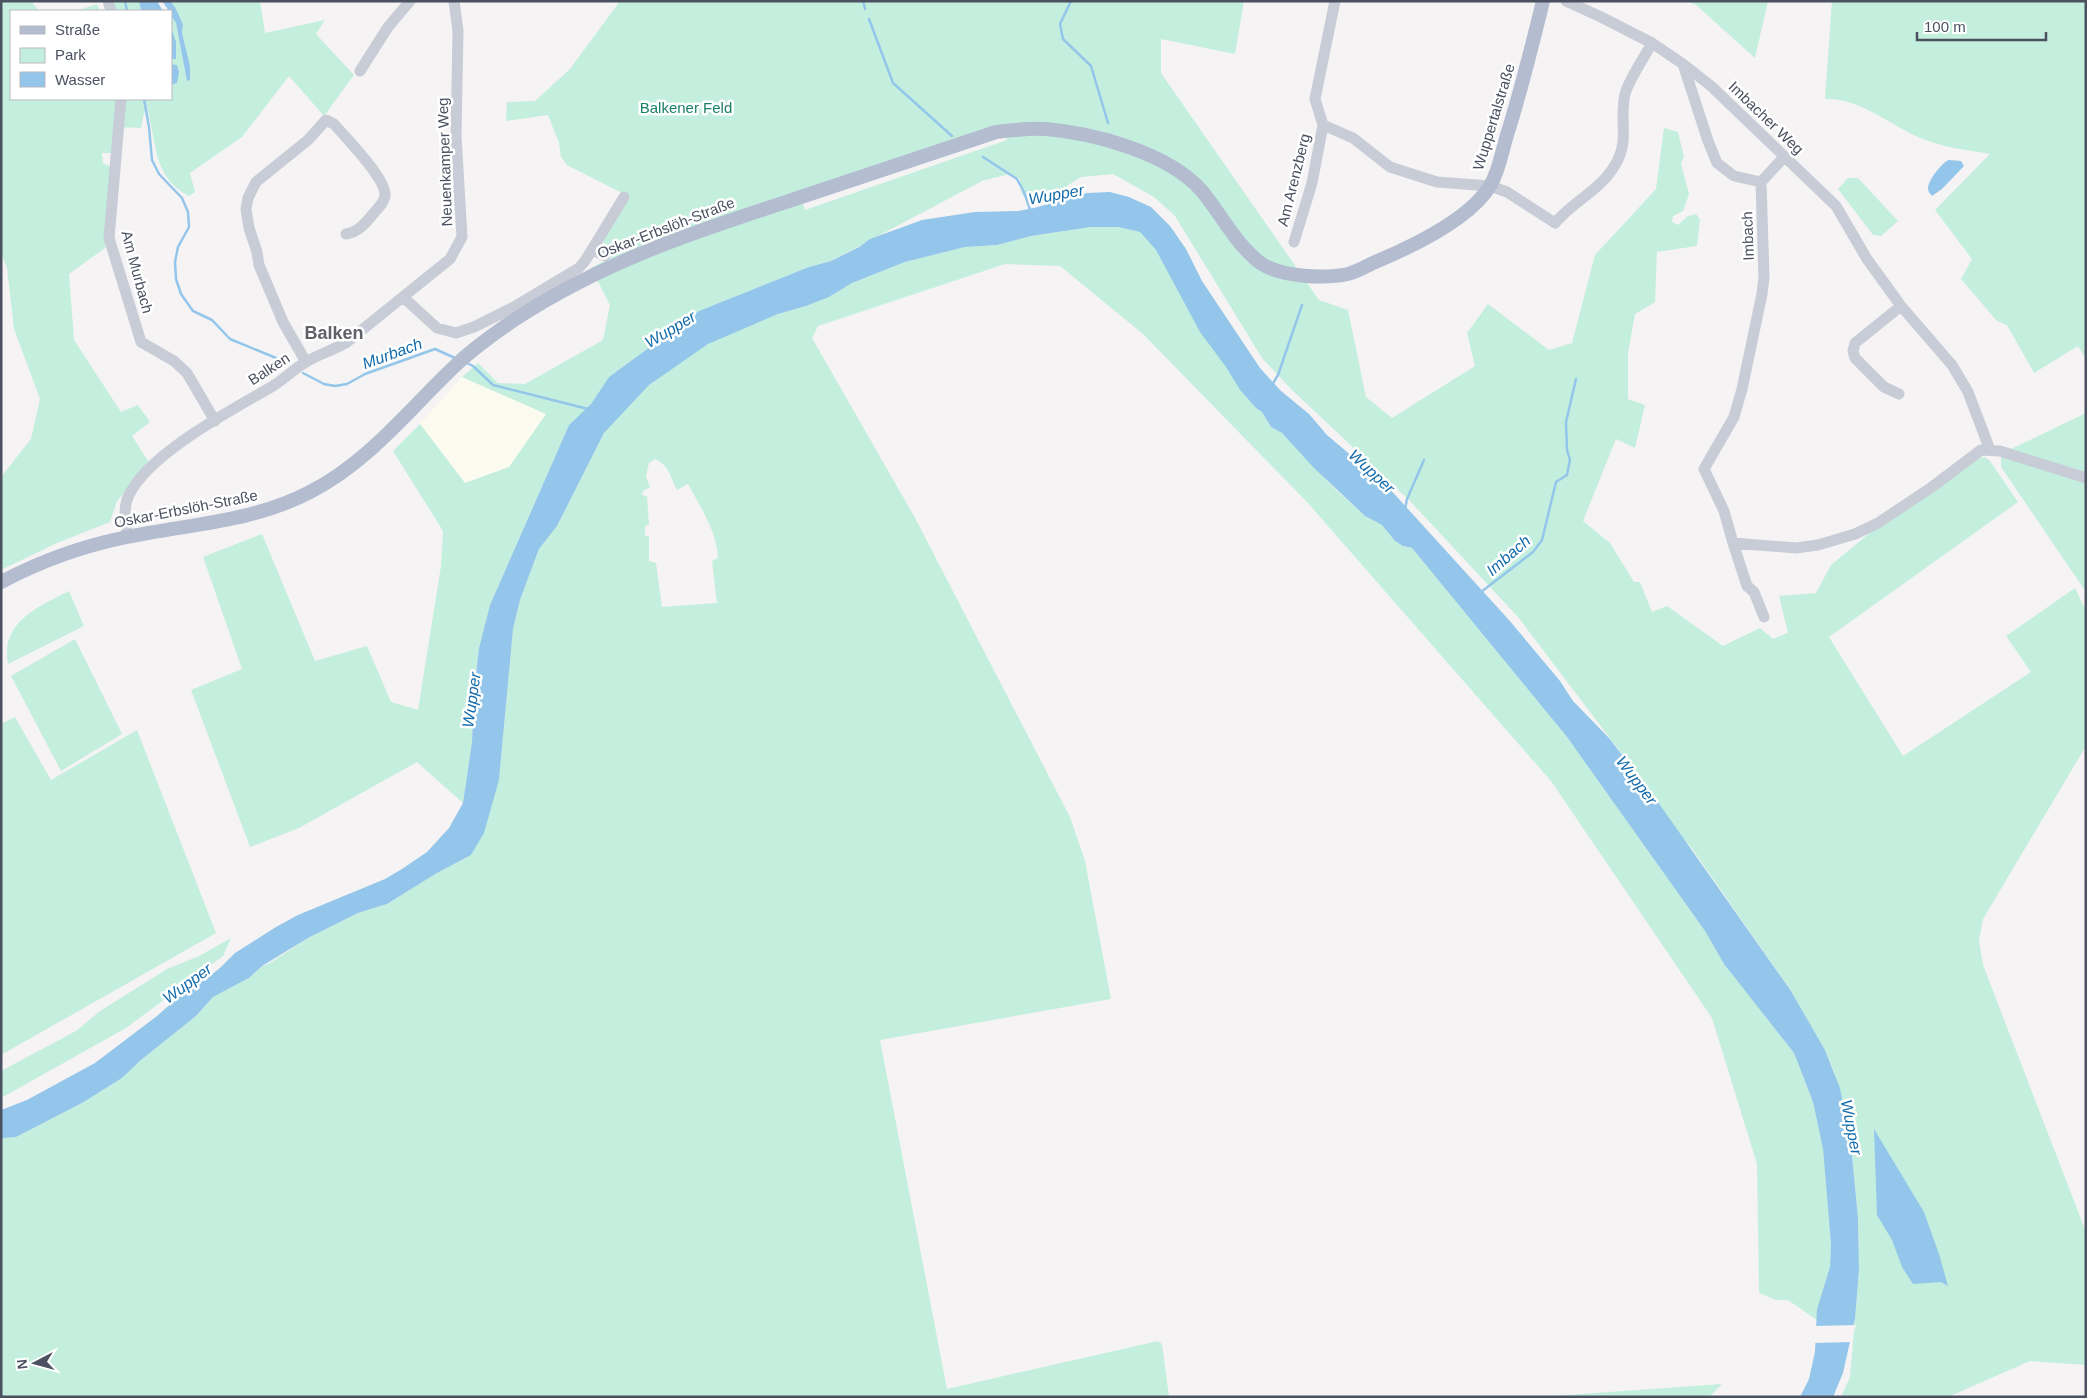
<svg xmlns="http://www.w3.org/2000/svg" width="2087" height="1398" font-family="Helvetica,sans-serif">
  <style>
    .commercial { fill: #fcfbef }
    .green { fill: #c4efde; fill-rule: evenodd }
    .water { fill: #93c6ea }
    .pier { fill: #f5f3f3 }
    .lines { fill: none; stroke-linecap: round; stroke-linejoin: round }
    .stream { stroke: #93c6ea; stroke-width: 2.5 }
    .minor { stroke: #c7ccd6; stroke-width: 11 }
    .major { stroke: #b4bcd0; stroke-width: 14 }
    .labels { text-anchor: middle; stroke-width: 5; stroke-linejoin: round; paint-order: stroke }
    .park-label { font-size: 15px; fill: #1b8164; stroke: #fff }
    .street-label { font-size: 15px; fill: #4b5160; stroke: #fff }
    .water-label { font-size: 16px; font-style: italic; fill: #126bac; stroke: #fff }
    .quarter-label { font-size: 18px; font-weight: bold; fill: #5f6167; stroke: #fff }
  </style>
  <rect width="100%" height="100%" fill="#f5f3f3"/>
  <path class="commercial" d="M462 377 547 414 509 467 465 483 420 424Z"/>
  <path class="green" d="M1 1H31L39 11H11V99H171V85L177 83 176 65 171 64V59H176C176 44 171 30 171 16L176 23 187 81 190 79V66L182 33 183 24 175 7 170 1H260L265 33 325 20 316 34 354 75 324 116 289 76 242 137 190 173 195 192 189 196C151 177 157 139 146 104L141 128 117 127 115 153H102L103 163 113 168 112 227 105 248 69 274 74 340 121 412 138 405 150 422 132 436 150 464 117 501 110 522 57 543 1 570V477L31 439 40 399 14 329 7 268 1 253Z
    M111 1H139L141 11H114Z
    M620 1H1244L1235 54 1161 39V73L1319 300 1348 310 1366 397 1392 418 1475 366 1467 333 1488 304 1549 350 1572 343 1595 255 1656 189 1664 128 1678 132 1684 157 1681 164 1689 194 1683 211 1673 216 1672 222 1678 225 1688 216 1696 214 1700 219 1697 246 1657 252 1655 302 1635 314 1628 353V399L1645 405 1635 448 1616 439 1583 521 1610 543 1634 582H1640L1652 612 1667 606 1723 646 1760 628 1773 639 1788 633 1779 596 1816 593 1831 565 1883 522 1975 459 1985 457 1990 461 2018 502 1829 637 1903 756 2031 672 2006 636 2075 588 2086 611V746L1983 919 1979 941 1983 965 2086 1232V1365L2030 1361 1948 1397H1841L1850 1377 1859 1270 1858 1218 1851 1145 1834 1071 1825 1050 1791 991 1691 847 1679 835 1653 795 1518 617 1410 501 1291 389 1262 358 1175 216 1154 197 1113 174 1081 177 1043 201 1022 195 1020 179 1010 174 982 181 831 261 809 267 699 311 609 377 591 404 569 425 490 605 479 648 474 691 472 742 463 803 417 762 299 828 250 847 191 690 242 669 203 557 262 534 315 661 367 646 391 702 418 710 441 566 443 531 393 451 420 424 465 483 509 467 546 414 462 377 478 363 498 383 525 384 603 340 610 305 591 268 612 257 603 241 622 193 567 165 561 157 559 143 548 115 506 121 507 102 535 101 570 69ZM1002 126 1007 140 805 210 799 193Z
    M1687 1H1768L1755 58 1696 5Z
    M1832 1H2086V359L2078 346 2034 373 2007 325 1997 321 1961 279 1972 259 1935 210 1990 154C1968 150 1945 148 1923 139 1890 126 1862 98 1825 99Z
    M97 4 100 11H76Z
    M1848 178H1858L1898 221 1881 236 1873 235 1838 189Z
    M1091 227H1118L1140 232 1156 250 1240 390 1256 408 1262 412 1271 427 1282 433 1335 489 1365 516 1382 525 1395 541 1403 546 1412 548 1567 737 1705 931 1724 964 1794 1053 1813 1102 1823 1149 1831 1245 1830 1267 1817 1309V1320L1788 1300H1776L1759 1293 1757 1164 1712 1018 1551 781 1307 502 1143 334 1060 266 1005 264 818 326 812 338 914 516 1070 817 1085 861 1111 999 880 1040 947 1389 1158 1341 1162 1344 1169 1397H1V1140L4 1138 16 1137 82 1103 122 1078 141 1060 196 1016 213 997 249 978 262 966 270 963 308 938 358 913 387 904 437 873 471 855 499 780 513 629 520 600 539 549 557 526 604 433 631 403 649 385 693 353 715 340 778 314 806 306 829 297 852 283 905 262 965 247 997 245 1031 236ZM655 459C670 466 670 477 677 490L688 484C700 506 717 532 718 558L712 561 717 603 662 607 656 563 649 561V536H645V526L649 525 647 496 642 495 643 491 650 487 646 476 649 463Z
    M2086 413V475L2009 450Z
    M2004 455 2086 481V592L2001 467V459Z
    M69 591 84 626 8 664C0 622 39 606 69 591Z
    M75 639 122 734 61 771 11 676Z
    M15 717 51 780 137 730 216 933 1 1055V724Z
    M231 938 223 956 126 1028 1 1098V1071L76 1031 100 1011 167 969 199 956Z
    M1722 1384 1709 1397H1539Z"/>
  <path class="water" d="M139 1H157L163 11H141Z
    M162 1H170L175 7 183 24 182 33 190 66V80L187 81 176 23 171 16V11H169Z
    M171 27 176 42V59H171Z
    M171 64 177 65 179 72 177 83 171 85Z
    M1949 160 1961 161 1964 166 1942 189 1932 196C1930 193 1928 192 1928 188 1928 181 1942 162 1949 160Z
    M1110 192 1129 197 1151 207 1170 226 1186 249 1202 281 1260 368 1281 391 1309 414 1327 435 1387 486 1509 620 1560 681 1573 701 1609 738 1653 795 1791 991 1825 1050 1840 1088 1851 1145 1858 1218 1859 1270 1855 1319 1843 1373 1833 1397H1800L1809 1379 1815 1352 1817 1309 1830 1267 1831 1245 1823 1149 1813 1102 1794 1053 1724 964 1705 931 1567 737 1412 548 1403 546 1395 541 1382 525 1365 516 1314 468 1282 433 1271 427 1262 412 1256 408 1240 390 1226 367 1200 332 1156 250 1140 232 1118 227H1091L1031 236 997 245 965 247 905 262 852 283 829 297 806 306 778 314 708 344 649 385 604 433 557 526 539 549 520 600 513 629 499 780 484 833 471 855 437 873 387 904 358 913 308 938 262 966 249 978 213 997 196 1016 141 1060 122 1078 82 1103 16 1137 4 1138 1 1140V1110L27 1100 95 1063 157 1016 193 984 206 979 220 968 235 953 276 927 298 915 385 879 402 869 427 852 449 828 463 803 472 742 474 691 479 648 490 605 569 425 591 404 609 377 699 311 809 267 831 261 859 247 870 239 922 220 975 212 1018 211 1034 208 1087 193Z
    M1874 1129 1924 1212 1939 1254 1948 1286 1941 1282 1913 1284 1902 1267 1892 1240 1877 1215Z"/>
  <path class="pier" d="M1856 1325 1851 1342 1813 1343 1814 1326Z"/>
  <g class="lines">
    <path class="stream" d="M125 1 127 11
      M863 1 865 9
      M1071 1 1060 24 1063 39 1091 66 1108 123
      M869 19 893 83 952 136
      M144 99 149 127 152 160 159 174 182 198 188 212 189 227 178 247 175 262 176 279 181 294 193 311 212 320 230 339 288 363
      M983 157 1017 179 1024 192 1031 212
      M465 362 473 366 493 385 588 409
      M303 373 324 384 335 386 347 384 365 374 435 349 455 358
      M1272 385 1278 375 1302 305
      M1405 509 1407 499 1424 460
      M1481 592 1533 552 1542 540 1556 482 1567 475 1570 460 1567 450 1566 422 1576 379"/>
    <path class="minor" d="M108 1 111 11
      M1566 1 1601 17 1652 43 1683 64 1711 86 1836 206 1867 259 1901 306 1952 365 1968 392 1990 450
      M1683 64 1708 141 1717 163 1734 176 1761 182
      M360 71 388 27 410 1
      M121 99 109 238 141 342 174 361 187 373 215 421
      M1323 125 1353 138 1390 167 1437 182 1490 186 1507 192 1555 223C1574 200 1600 191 1615 165 1630 142 1619 119 1625 94 1629 79 1644 58 1652 43
      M1784 157 1761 182 1764 277 1762 294 1742 389 1734 417 1704 469 1724 511 1733 543 1796 548 1818 545 1855 534 1878 523 1932 487 1981 450 2000 451 2086 478
      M1294 242 1312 183 1323 125 1315 99 1335 1
      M592 249 605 256
      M403 297 437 328 456 333 474 327 514 307 579 268 585 261 624 197
      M306 362 283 322 259 265 257 252 249 228 246 209 248 198 256 182 308 140 326 120 334 124C346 138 386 178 385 195 385 202 377 209 373 214 365 224 358 232 346 234
      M1899 394 1884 387 1855 358 1853 351 1855 343 1901 306
      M128 536C125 525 123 506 129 495 149 453 232 410 273 386 284 379 294 369 306 362 319 354 334 350 347 342L450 259 462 237 456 136 458 31 454 1
      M1733 543 1747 586 1754 592 1764 617"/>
    <path class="major" d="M1 582C41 561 82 546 127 537 189 524 253 522 310 492 370 461 409 409 457 364 474 348 495 333 514 320 604 261 694 232 795 199 862 177 929 154 996 132 1013 130 1029 128 1046 129 1094 133 1168 153 1201 190 1220 212 1237 247 1262 264 1282 277 1325 279 1348 274 1356 272 1365 267 1373 263 1409 248 1469 220 1490 186 1499 171 1502 151 1507 135 1521 91 1532 46 1543 1"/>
  </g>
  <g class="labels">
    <g class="park-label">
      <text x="686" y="113">Balkener Feld</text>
    </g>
    <g class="street-label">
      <text transform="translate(1494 117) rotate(-73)" y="5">Wuppertalstraße</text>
      <text transform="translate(1766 118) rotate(44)" y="5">Imbacher Weg</text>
      <text transform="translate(445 162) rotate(-92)" y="5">Neuenkamper Weg</text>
      <text transform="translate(1294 180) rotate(-76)" y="5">Am Arenzberg</text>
      <text transform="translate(666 228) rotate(-21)" y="5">Oskar-Erbslöh-Straße</text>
      <text transform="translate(1748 236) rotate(-92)" y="5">Imbach</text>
      <text transform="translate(137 272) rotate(75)" y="5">Am Murbach</text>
      <text transform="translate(269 369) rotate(-33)" y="5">Balken</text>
      <text transform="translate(186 509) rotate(-11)" y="5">Oskar-Erbslöh-Straße</text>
    </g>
    <g class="water-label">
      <text transform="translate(1056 194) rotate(-10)" y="6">Wupper</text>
      <text transform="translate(670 329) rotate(-31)" y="6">Wupper</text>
      <text transform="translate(392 353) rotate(-20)" y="6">Murbach</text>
      <text transform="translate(1372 471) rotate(43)" y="6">Wupper</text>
      <text transform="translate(1508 555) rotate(-41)" y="6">Imbach</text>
      <text transform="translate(471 700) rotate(-82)" y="6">Wupper</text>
      <text transform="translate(1637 780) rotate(53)" y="6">Wupper</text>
      <text transform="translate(187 983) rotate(-36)" y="6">Wupper</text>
      <text transform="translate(1852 1127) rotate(79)" y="6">Wupper</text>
    </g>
    <g class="quarter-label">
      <text x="334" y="339">Balken</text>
    </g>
  </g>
  <rect width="2087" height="1398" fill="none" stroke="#4b5160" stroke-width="5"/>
  <rect x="10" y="10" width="162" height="90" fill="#ffffff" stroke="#b7b9bf"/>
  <rect x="20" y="26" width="25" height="8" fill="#b4bcd0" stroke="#b7b9bf"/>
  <text x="55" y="35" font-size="15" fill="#4b5160">Straße</text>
  <rect x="20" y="48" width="25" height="15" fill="#c4efde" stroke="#b7b9bf"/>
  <text x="55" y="60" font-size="15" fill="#4b5160">Park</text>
  <rect x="20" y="72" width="25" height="15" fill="#93c6ea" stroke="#b7b9bf"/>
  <text x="55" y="85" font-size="15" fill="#4b5160">Wasser</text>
  <g transform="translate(35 1363) rotate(264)" stroke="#ffffff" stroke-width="4" paint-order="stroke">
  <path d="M0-4L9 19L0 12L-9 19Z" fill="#4b5160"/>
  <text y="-8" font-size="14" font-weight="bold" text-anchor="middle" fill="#4b5160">N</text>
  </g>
  <path d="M1917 32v8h129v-8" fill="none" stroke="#4b5160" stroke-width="2.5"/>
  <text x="1924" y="32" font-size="15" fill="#4b5160" stroke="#ffffff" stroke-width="4" paint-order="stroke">100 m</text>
</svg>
